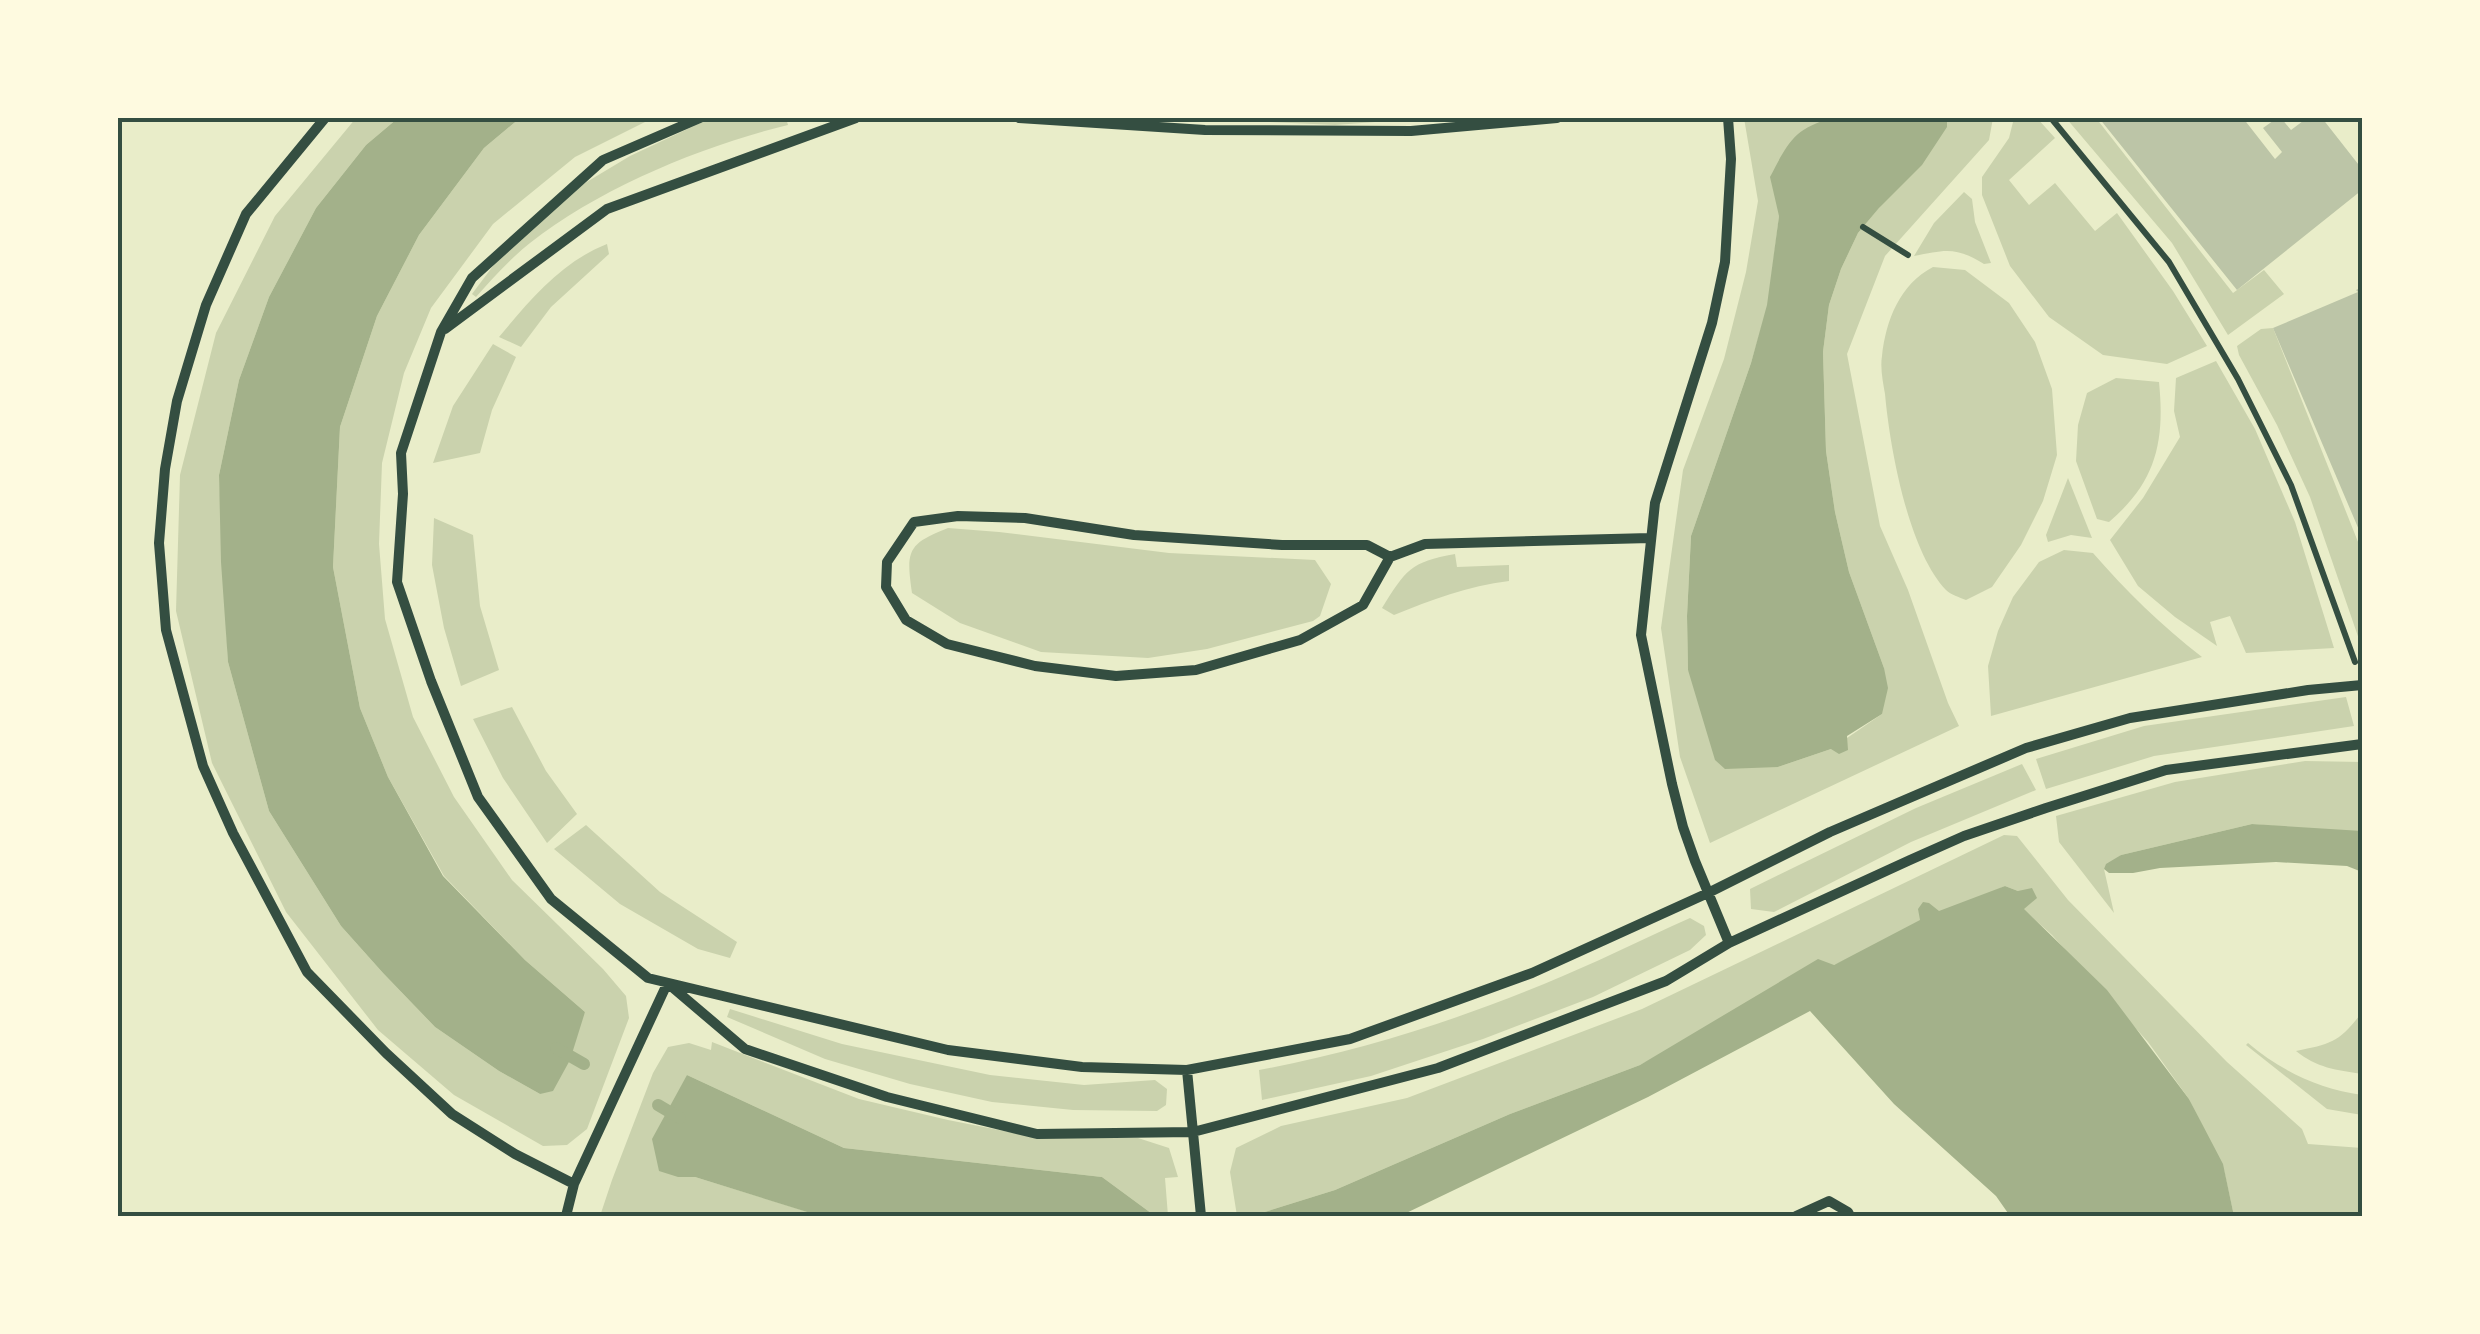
<svg xmlns="http://www.w3.org/2000/svg" width="2480" height="1334" font-family="Manrope,sans-serif">
  <style>
    .green { fill: #cad2ad }
    .water { fill: #a3b18a }
    .lines { fill: none; stroke-linecap: round; stroke-linejoin: round }
    .stream { stroke: #a3b18a; stroke-width: 12 }
    .building { fill: #bcc5a7 }
    .path { stroke: #344e41; stroke-width: 6 }
    .minor { stroke: #344e41; stroke-width: 10 }
    .neatline { fill: none; stroke: #344e41; stroke-width: 4 }
  </style>
  <rect width="100%" height="100%" fill="#e9edc9"/>
  <path class="green" d="M356 118H398L366 145 316 208 269 297 239 380 219 475 228 662 269 811 341 926 383 973 435 1027 499 1071 540 1094 585 1012 525 960 444 876 388 777 360 708 333 567 340 427 377 316 419 235 484 148 520 118H653L575 157 493 224 431 308 404 373 382 463 379 544 385 619 413 717 454 797 512 880 603 969 626 996 629 1018 587 1129 567 1145 543 1146 454 1095 378 1030 286 912 212 763 176 611 180 475 216 333 275 216Z
    M711 118H786L788 125C702 146 600 188 530 243 510 259 493 278 476 297L472 294 499 258 575 189 630 156Z
    M1183 118H1429L1335 125Z
    M1744 118H1832L1820 121 1779 216 1768 305 1751 363 1691 536 1687 616 1688 670 1778 767 1831 749 1882 714 1884 668 1849 572 1835 512 1826 451 1823 352 1829 305 1841 269 1858 233 1946 127 1947 118H1993L1989 140 1885 256 1847 354 1880 526 1908 590 1948 703 1959 726 1710 843 1680 757 1661 628 1683 470 1724 359 1746 272 1758 201Z
    M2014 118H2037L2055 138 2009 180 2029 205 2055 183 2095 231 2117 213 2173 291 2207 346 2167 364 2103 355 2049 317 2010 266 1982 195V177L2009 138Z
    M2066 118H2096L2233 293 2264 270 2284 294 2228 335 2172 243Z
    M1964 192 1972 199 1975 222 1991 263 1984 264C1955 246 1945 250 1914 256L1934 223Z
    M607 244 609 254 551 307 521 347 499 337C530 300 561 262 607 244Z
    M1933 267 1965 270 2009 303 2035 342 2052 389 2057 455 2043 501 2021 545 1992 587 1966 600C1959 597 1951 595 1946 590 1908 550 1890 448 1885 394 1883 382 1880 368 1882 356 1886 320 1900 284 1933 267Z
    M2273 328 2362 552V648L2310 497 2277 425 2239 355 2237 346 2261 329Z
    M493 344 516 357 492 410 480 453 433 463 453 406Z
    M2216 361 2255 429 2295 522 2334 648 2246 653 2230 616 2210 622 2217 646 2175 617 2138 586 2110 540 2143 498 2180 437 2174 411 2176 378Z
    M2116 378 2159 382C2165 442 2156 482 2109 522L2097 519 2076 461 2078 425 2087 393Z
    M2068 478 2092 538 2071 535 2048 542 2046 535Z
    M434 518 473 535 480 606 499 670 461 686 444 628 432 565Z
    M948 528 999 532 1169 553 1315 560 1331 584 1320 616 1313 621 1207 649 1148 658 1041 652 960 623 912 593C906 551 907 544 948 528Z
    M2064 550 2093 553C2126 591 2162 626 2202 657L1991 716 1988 666 1998 631 2013 597 2039 562Z
    M1455 554 1457 567 1509 565V581C1468 586 1431 600 1394 615L1382 608C1406 570 1410 562 1455 554Z
    M2346 697 2354 726 2154 756 2046 789 2036 759 2144 726Z
    M512 707 546 771 577 814 547 843 503 778 473 719Z
    M2305 761 2362 762V834L2252 824 2121 855 2104 869 2114 913 2059 842 2056 816 2175 782Z
    M2022 764 2036 790 1911 842 1774 912 1751 909 1750 889 1916 808Z
    M586 825 660 892 737 942 730 958 698 949 620 904 554 849Z
    M2004 835 2017 836 2068 900 2227 1062 2302 1129 2308 1144 2362 1148V1216H2234L2224 1170 2189 1099 2148 1042 2052 935 2023 909 2018 891 2005 886 1834 965 1640 1065 1510 1114 1335 1190 1252 1216H1237L1230 1172 1236 1148 1281 1126 1407 1098 1642 1009Z
    M1690 918 1704 926 1706 935 1690 950 1593 997 1483 1039 1371 1076 1262 1100 1259 1070C1356 1052 1452 1022 1544 984 1593 964 1641 940 1690 918Z
    M730 1009 842 1044 990 1075 1084 1085 1155 1080 1167 1089 1166 1105 1157 1111 1073 1110 992 1102 910 1084 825 1059 727 1017Z
    M2360 1015 2362 1019V1074C2336 1070 2317 1068 2296 1051 2330 1044 2338 1043 2360 1015Z
    M712 1042 859 1099 948 1120 1034 1137 1138 1138 1169 1148 1178 1177 1165 1178 1168 1216H1155L1102 1177 844 1148 687 1075 678 1177H695L821 1216H600L612 1180 653 1073 668 1047 689 1043 711 1050Z
    M2248 1043C2281 1071 2319 1089 2362 1095V1115L2327 1109 2246 1045Z"/>
  <path class="water" d="M398 118H520L484 148 419 235 377 316 340 427 333 567 360 708 388 777 443 876 525 960 585 1012 570 1060 553 1091 540 1094 499 1071 435 1027 383 973 341 926 269 811 228 662 221 562 219 475 239 380 269 297 316 208 366 145Z
    M1832 118H1947V127L1922 165 1879 208 1858 233 1841 269 1829 305 1823 352 1826 451 1835 512 1849 572 1884 668 1888 688 1882 714 1847 736 1848 750 1839 754 1831 749 1778 767 1725 769 1715 760 1688 670 1687 616 1691 536 1751 363 1767 305 1779 216 1770 177C1788 143 1793 129 1832 118Z
    M2252 824 2362 831V872L2347 866 2276 862 2160 868 2133 873H2109L2104 869 2106 864 2121 855Z
    M2005 886 2018 891 2032 888 2037 898 2024 909 2107 990 2189 1099 2223 1164 2234 1216H2010L1996 1196 1894 1104 1810 1011 1648 1097 1400 1216H1252L1335 1190 1510 1114 1640 1065 1818 959 1834 965 1920 920 1918 909 1923 902 1929 903 1939 911Z
    M687 1075 844 1148 1102 1177 1155 1216H820L695 1177H678L659 1171 652 1139Z"/>
  <g class="lines">
    <path class="stream" d="M556 1048 584 1064
      M658 1105 680 1118"/>
  </g>
  <path class="building" d="M2099 118H2243L2275 159 2282 152 2263 128 2277 118H2281L2291 130 2307 118H2322L2362 169V190L2237 290Z
    M2362 287V537L2273 328 2358 292 2356 290Z"/>
  <g class="lines">
    <path class="path" d="M2051 118 2169 262 2238 379 2291 485 2355 662
      M1863 227 1908 255"/>
    <path class="minor" d="M325 118 246 214 206 305 177 401 165 469 159 543 166 630 203 766 233 833 307 972 386 1053 452 1114 515 1154 574 1184
      M700 118 603 160 472 278 441 332 401 453 403 494 397 582 431 681 478 797 551 899 648 978 948 1050 1082 1067 1187 1070 1350 1039 1532 973 1708 893 1830 832 2026 748 2130 718 2308 690 2362 685
      M1019 118 1205 130 1411 131 1557 118
      M1728 118 1731 159 1725 262 1712 323 1655 503 1641 635 1672 784 1683 827 1695 861 1729 943
      M445 329 607 209 856 118
      M1390 557 1367 545H1282L1134 535 1025 518 958 516 914 522 887 562 886 587 906 620 947 644 1035 666 1116 676 1196 670 1300 640 1363 605 1390 557 1425 544 1650 538
      M672 987 745 1049 887 1097 1037 1134 1193 1132 1438 1068 1666 981 1729 943 1910 860 1964 836 2046 808 2166 770 2362 744
      M1187 1070 1201 1216
      M566 1216 574 1184 667 984
      M1796 1216 1829 1201 1848 1212 1850 1216"/>
  </g>
  <rect width="2480" height="1334" fill="none" stroke="#fefae0" stroke-width="240"/>
  <rect x="120" y="120" width="2240" height="1094" class="neatline"/>
</svg>
